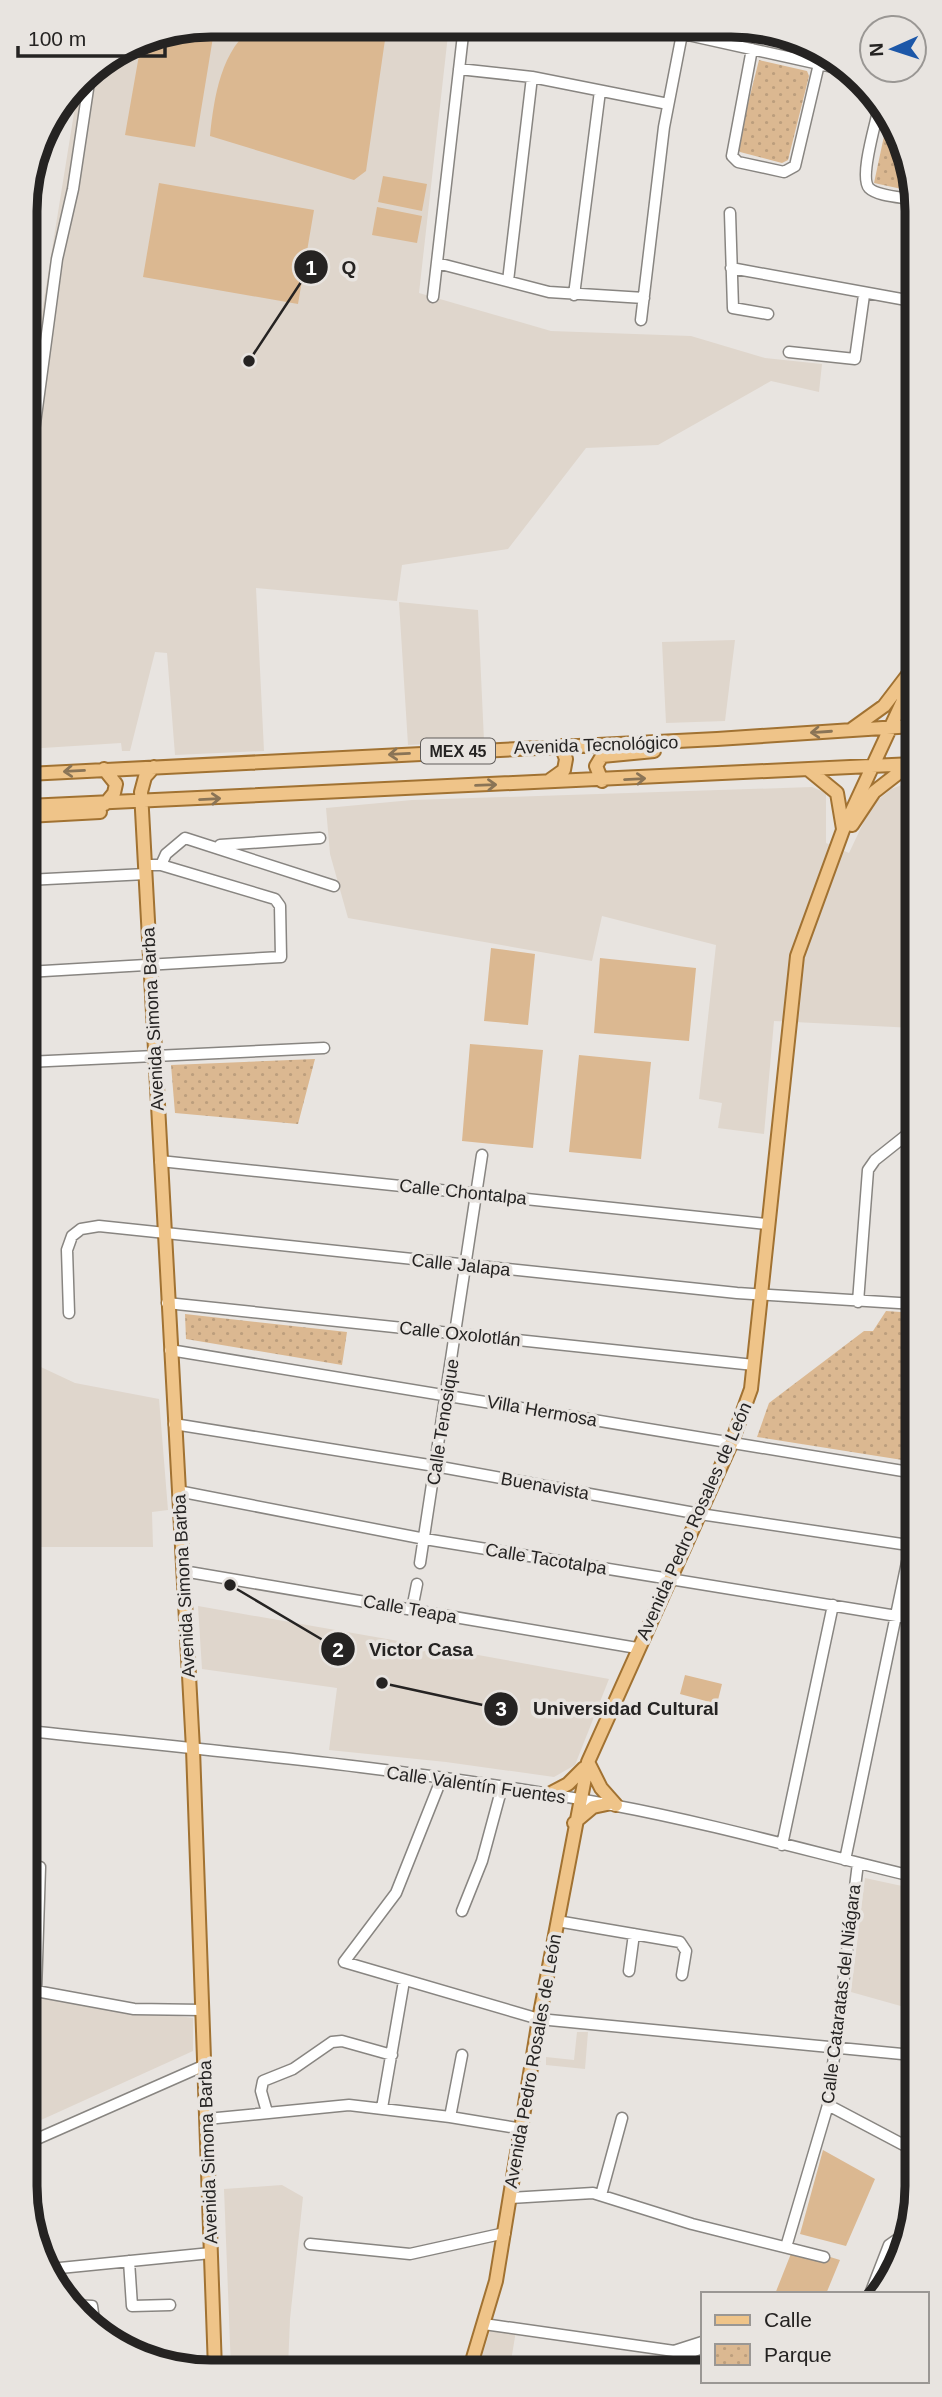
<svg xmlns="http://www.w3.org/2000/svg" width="942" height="2397" font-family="Helvetica,sans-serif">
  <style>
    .built { fill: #dfd6cc }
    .green { fill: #dbb891 }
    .park { fill: url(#park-dots) }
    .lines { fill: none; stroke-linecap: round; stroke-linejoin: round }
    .minor-casing { stroke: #888581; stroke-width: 13 }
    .major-casing { stroke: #a17232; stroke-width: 16 }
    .minor { stroke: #fff; stroke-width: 10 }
    .major { stroke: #efc489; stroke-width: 12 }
    .oneway { stroke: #8a7456 }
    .labels { text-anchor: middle; stroke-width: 7; stroke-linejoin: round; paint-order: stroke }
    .shield { fill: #e8e4e0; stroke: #605d5b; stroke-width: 2 }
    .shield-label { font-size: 16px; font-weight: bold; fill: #252322 }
    .street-label { font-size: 18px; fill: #252322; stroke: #e8e4e0 }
    .rim { fill: none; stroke: #252322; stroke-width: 9 }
    .leader { fill: none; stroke: #252322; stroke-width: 2.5 }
    .callout-dot { fill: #252322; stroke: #e8e4e0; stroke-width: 2.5 }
    .mark-label { font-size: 21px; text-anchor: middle; font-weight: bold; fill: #fff }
    .callout-label { font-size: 19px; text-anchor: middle; font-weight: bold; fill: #252322; stroke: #e8e4e0; stroke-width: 7; stroke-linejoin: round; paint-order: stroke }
  </style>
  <defs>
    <pattern id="park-dots" width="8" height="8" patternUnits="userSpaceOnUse" patternTransform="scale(1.75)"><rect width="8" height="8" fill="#dbb891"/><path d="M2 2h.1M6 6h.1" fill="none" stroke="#bc9e7d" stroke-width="1.8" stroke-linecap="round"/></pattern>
  </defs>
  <rect width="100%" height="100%" fill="#e8e4e0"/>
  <path class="built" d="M210 25 449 26 419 293 551 331 691 336 765 358 822 364 819 392 771 381 658 445 586 448 508 549 402 565 397 601 256 588 264 751 175 755 167 653 155 652 130 751H122L121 743 27 749 26 411 79 82 88 71 140 39Z
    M399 602 478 610 484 741 408 745Z
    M735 640 725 721 666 723 662 642Z
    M913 781 914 1028 774 1021 764 1134 718 1128 722 1103 699 1099 716 945 602 916 592 961 348 918 330 854 326 808 412 800 812 787 826 793V843L849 853 867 815 878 800 891 789Z
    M28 1361 75 1383 159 1399 168 1510 152 1512 153 1547H38L34 1711H29Z
    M198 1606 467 1653 609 1679 575 1765 554 1777 446 1762 329 1750 337 1688 202 1669Z
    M865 1878 916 1889 915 2010 851 1992Z
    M30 1993H49L105 2006 193 2018V2051L30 2125Z
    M577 2032H588L585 2069 546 2065V2057L574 2060Z
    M282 2185 303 2197 290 2319 288 2368 231 2369 224 2189Z
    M492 2325 516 2331 510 2367 480 2362Z"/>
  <path class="green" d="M215 25 195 147 125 135 142 38Z
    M257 25 387 26 366 171 354 180 210 136C214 98 221 47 257 25Z
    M383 176 427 184 422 211 378 202Z
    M159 183 314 210 298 304 143 277Z
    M377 207 422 216 417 243 372 235Z
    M491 948 535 954 528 1025 484 1021Z
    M600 958 696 968 689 1041 594 1033Z
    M470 1044 543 1050 533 1148 462 1141Z
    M579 1055 651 1062 641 1159 569 1152Z
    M685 1675 722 1684 717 1704 680 1694Z
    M823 2150 875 2179 846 2246 800 2234Z
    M794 2246 840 2260 826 2294H775Z"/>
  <path class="park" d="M759 60 807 71 809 76 788 160 782 163 740 152 737 147Z
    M887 122 911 163V191L874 183Z
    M315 1059 298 1124 175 1113 171 1065Z
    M886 1311 915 1313V1462L757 1437 769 1403 864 1331H873Z
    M185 1314 347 1332 342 1365 186 1339Z"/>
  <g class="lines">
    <g class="minor-casing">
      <path id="minor" d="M652 27 846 70
        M752 49 732 156 738 162 784 172 795 166 819 64
        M459 69 532 77 668 104
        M879 107C876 123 859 177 869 188 877 196 900 197 911 199
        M730 213 733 308 768 314
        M437 263 549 292 644 298
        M731 268 912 301
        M508 281 532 77
        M574 295 600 91
        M433 297 464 26
        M641 320 664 127 682 34 678 27
        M789 352 855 359 864 295
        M26 491 57 259 73 189 91 69
        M220 845 320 838
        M161 865 166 854 185 838 334 886
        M27 880 146 874
        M27 972 281 957 280 906 275 899 161 865H145
        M27 1062 324 1048
        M160 1161 767 1224
        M858 1302 868 1170 875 1160 914 1129
        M167 1303 754 1365
        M69 1313 67 1250 72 1236 81 1229 99 1226 737 1293 915 1304
        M170 1350 915 1473
        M174 1424 435 1466 700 1514 915 1546
        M178 1491 425 1539 915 1619
        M420 1563 482 1155
        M183 1571 637 1648
        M412 1609 417 1584
        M29 1731C224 1752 420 1769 612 1805 714 1824 815 1853 916 1877
        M441 1780 396 1893 344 1962 539 2019 902 2054 917 2058
        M782 1845 833 1605
        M845 1860 915 1524
        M40 1867 36 1991 134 2009 203 2010
        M462 1911 482 1861 502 1787
        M557 1921 680 1942 686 1951 682 1975
        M629 1971 634 1934
        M828 2105 917 2152
        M382 2108 404 1981
        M267 2112 261 2091 263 2081 293 2069 332 2042 342 2041 392 2055
        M450 2117 462 2055
        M207 2119 349 2105 450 2117 523 2129
        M30 2142 205 2065
        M601 2195 622 2118
        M510 2198 593 2193 692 2224 824 2257
        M310 2244 410 2254 505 2233
        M786 2247 828 2105 858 1863
        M129 2261 132 2306 170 2305
        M50 2269 211 2253
        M870 2294 889 2245 899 2238 907 2241
        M71 2305 92 2306 95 2327
        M484 2324 674 2351 685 2355 702 2348
        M674 2351 702 2342"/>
    </g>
    <g class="major-casing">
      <path id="major" d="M852 729 884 706 913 668
        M154 767 145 777 141 792 193 1749 215 2369
        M104 769 116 784 114 793 105 804
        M809 770 837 793 843 829
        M27 774 717 739 913 726
        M550 780 564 770 566 759 561 746
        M602 781 596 766 602 756 654 751
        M27 806 913 764
        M27 816 100 812
        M852 825 874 792 910 764
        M588 1762 601 1788 616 1805
        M549 1794 568 1784 584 1768
        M574 1823 593 1807 607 1804
        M470 2368 496 2281 539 2019 588 1762 731 1444 751 1389 797 956 843 830 913 679"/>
    </g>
    <use href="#minor" class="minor"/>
    <use href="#major" class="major"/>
  </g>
  <defs><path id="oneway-shaft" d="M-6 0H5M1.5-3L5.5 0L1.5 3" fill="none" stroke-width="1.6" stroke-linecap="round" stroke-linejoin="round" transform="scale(1.75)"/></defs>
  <g class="oneway">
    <use href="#oneway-shaft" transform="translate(821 732) rotate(176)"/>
    <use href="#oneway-shaft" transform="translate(399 754) rotate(177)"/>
    <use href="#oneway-shaft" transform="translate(74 771) rotate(177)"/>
    <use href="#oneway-shaft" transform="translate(635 779) rotate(-3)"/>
    <use href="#oneway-shaft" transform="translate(486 785) rotate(-2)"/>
    <use href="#oneway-shaft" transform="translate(210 799) rotate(-3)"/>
  </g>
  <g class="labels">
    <rect class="shield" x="421" y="738.5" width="74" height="25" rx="5"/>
    <g class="shield-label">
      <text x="458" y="757">MEX 45</text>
    </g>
    <g class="street-label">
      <text transform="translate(596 745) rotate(-2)" y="6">Avenida Tecnológico</text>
      <text transform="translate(153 1019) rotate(-93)" y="6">Avenida Simona Barba</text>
      <text transform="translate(463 1192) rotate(6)" y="6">Calle Chontalpa</text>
      <text transform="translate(461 1265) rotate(6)" y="6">Calle Jalapa</text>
      <text transform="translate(460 1334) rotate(6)" y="6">Calle Oxolotlán</text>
      <text transform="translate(542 1411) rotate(10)" y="6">Villa Hermosa</text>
      <text transform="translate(443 1422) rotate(-81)" y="6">Calle Tenosique</text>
      <text transform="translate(545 1486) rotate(10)" y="6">Buenavista</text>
      <text transform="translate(694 1521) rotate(-66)" y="6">Avenida Pedro Rosales de León</text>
      <text transform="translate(546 1559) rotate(9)" y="6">Calle Tacotalpa</text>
      <text transform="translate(184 1586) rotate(-93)" y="6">Avenida Simona Barba</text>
      <text transform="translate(410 1609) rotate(10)" y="6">Calle Teapa</text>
      <text transform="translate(476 1785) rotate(8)" y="6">Calle Valentín Fuentes</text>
      <text transform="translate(841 1994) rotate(-83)" y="6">Calle Cataratas del Niágara</text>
      <text transform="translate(533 2061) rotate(-80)" y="6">Avenida Pedro Rosales de León</text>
      <text transform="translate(208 2152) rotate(-92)" y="6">Avenida Simona Barba</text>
    </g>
  </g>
  <path d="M0 0H942V2397H0ZM211 37H731A174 174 0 0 1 905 211V2186A174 174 0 0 1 731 2360H211A174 174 0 0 1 37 2186V211A174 174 0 0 1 211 37Z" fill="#e8e4e0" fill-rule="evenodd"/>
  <path class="rim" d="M211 37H731A174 174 0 0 1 905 211V2186A174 174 0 0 1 731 2360H211A174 174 0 0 1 37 2186V211A174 174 0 0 1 211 37Z"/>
  <path class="leader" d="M249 361L311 267M230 1585L338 1649M382 1683L501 1709"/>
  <g class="callout-dot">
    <circle cx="249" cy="361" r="7"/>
    <circle cx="230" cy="1585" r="7"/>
    <circle cx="382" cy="1683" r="7"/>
    <circle cx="311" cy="267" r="18"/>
    <circle cx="338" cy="1649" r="18"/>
    <circle cx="501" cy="1709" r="18"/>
  </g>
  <g class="mark-label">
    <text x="311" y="275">1</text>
    <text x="338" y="1657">2</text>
    <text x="501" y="1716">3</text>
  </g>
  <g class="callout-label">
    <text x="349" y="274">Q</text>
    <text x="421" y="1656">Victor Casa</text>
    <text x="626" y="1715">Universidad Cultural</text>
  </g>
  <rect x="701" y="2292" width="228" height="91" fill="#e8e4e0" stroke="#9a9794" stroke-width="2"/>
  <rect x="715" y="2315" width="35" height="10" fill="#efc489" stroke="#9a9794" stroke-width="2"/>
  <text x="764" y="2327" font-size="21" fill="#252322">Calle</text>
  <rect x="715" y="2344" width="35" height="21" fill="url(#park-dots)" stroke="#9a9794" stroke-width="2"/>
  <text x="764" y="2362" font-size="21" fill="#252322">Parque</text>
  <g transform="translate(893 49) rotate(267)"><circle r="33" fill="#e8e4e0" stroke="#9a9794" stroke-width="2"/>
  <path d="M0-5L12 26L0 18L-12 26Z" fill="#1c57a8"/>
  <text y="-10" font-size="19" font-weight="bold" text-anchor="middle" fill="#252322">N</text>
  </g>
  <path d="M18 46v10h147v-10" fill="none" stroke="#252322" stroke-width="3.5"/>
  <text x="28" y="46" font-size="21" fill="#252322" stroke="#e8e4e0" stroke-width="5" paint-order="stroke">100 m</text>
</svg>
